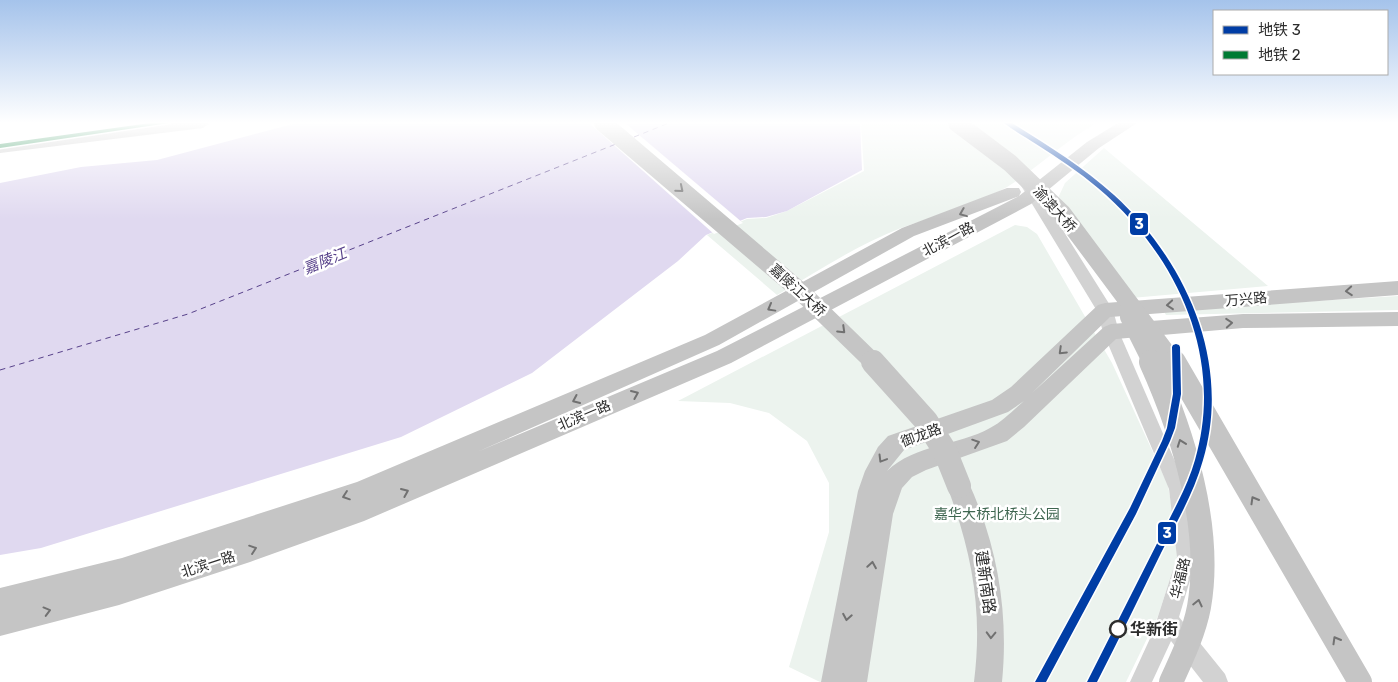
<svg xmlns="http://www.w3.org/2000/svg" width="1398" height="682" font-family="Rubik,'Noto Sans SC',sans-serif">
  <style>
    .green { fill: #ecf3ee }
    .water { fill: #e0d9f0 }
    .pier { fill: #fff }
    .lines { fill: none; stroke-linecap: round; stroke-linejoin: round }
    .ferry { stroke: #57418a; stroke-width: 1; stroke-dasharray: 5.5 4.5; stroke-linecap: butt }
    .minor { fill: #d2d2d2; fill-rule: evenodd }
    .major { fill: #c5c5c5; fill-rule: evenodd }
    .major-bridge-far1 { stroke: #c5c5c5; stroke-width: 18 }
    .major-bridge { stroke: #c5c5c5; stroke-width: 24 }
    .metro-1-casing { stroke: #fff; stroke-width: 3 }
    .metro-2-casing { stroke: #fff; stroke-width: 3 }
    .metro-1 { fill: #003da5; fill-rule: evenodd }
    .metro-2 { fill: #007a33; fill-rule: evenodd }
    .oneway { stroke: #717171 }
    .stop-dot { fill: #fff; stroke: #2d2d2d; stroke-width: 2.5 }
    .labels { text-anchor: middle; stroke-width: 5; stroke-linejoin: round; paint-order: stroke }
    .street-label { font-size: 14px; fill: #2d2d2d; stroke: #fff }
    .park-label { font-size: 14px; fill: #3e6650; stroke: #fff }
    .water-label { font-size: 15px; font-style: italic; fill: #57418a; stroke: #fff }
    .near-street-label { font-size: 16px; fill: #2d2d2d; stroke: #fff }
    .near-stop-label { font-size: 16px; font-weight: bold; fill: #2d2d2d; stroke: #fff; text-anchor: start }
    .line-badge { stroke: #fff; stroke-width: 2 }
    .badge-label { font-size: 14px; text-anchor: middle; font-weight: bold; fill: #fff }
  </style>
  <rect width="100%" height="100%" fill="#fff"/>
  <path class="green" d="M861 123H1097C1064 141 1038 168 1007 187 973 206 937 215 901 228 857 245 818 271 777 295L707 235 747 219 766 218 787 211 864 171Z
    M1104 148 1268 286 1131 298 1058 198 1065 183Z
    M1015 225 1027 227 1037 234 1112 363 1168 485 1179 551 1158 616 1126 682H820L789 667 829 532V483L807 441 769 413 730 403 678 401Z
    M1398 296V310L1166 315 1163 310Z"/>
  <path class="water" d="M297 123H860L862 170 787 211 766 217 747 218 706 235 678 261 532 373 401 437 41 548 0 555V183L81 167 157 160Z"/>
  <path class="pier" d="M589 123H625L743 223 714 234Z"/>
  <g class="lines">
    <path class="ferry" d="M634 137 669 123
      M0 370 188 314 616 144"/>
    <path class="minor" d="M1027 180 1032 181 1113 310 1119 332 1187 489 1197 557 1179 617 1225 674 1228 682H1203L1171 641 1152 682H1130L1153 632 1177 557 1169 489 1103 332 1097 311 1020 184Z"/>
    <path class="major" d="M162 123H210L203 128 0 153V143Z
      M1118 123H1137L1099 148 1031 204 731 363 364 521 250 562 119 605 0 636V588L122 558 357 482 705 335 902 228 1007 188H1019L1021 192 1019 196 914 236 719 345 477 452 717 351 1019 196 1087 142Z
      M1398 281V295L1110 317 1032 393 1104 327 1111 324 1243 314 1398 312V326L1243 328 1116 339 1024 427 1007 441 926 470 912 477 902 488 893 514 867 682H821L858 491 865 471 878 447 888 436 992 400 1011 387 1098 305 1105 303ZM1024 401C1013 410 1003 421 990 428 958 446 915 444 887 471L904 450 1008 412Z
      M959 476 967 479C997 543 1009 611 1002 682H974C983 610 972 553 947 486L951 479Z"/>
    <path class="major-bridge-far1" d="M603 123 799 290 874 363
      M957 123 1010 163 1062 213 1174 363
      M1129 317 1152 363"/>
    <path class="major-bridge" d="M873 362 926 421 945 451 959 486
      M1151 362C1183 433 1213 528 1199 607 1194 633 1182 658 1171 682
      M1174 362 1360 682"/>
    <g class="metro-1-casing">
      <path id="metro-1" d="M1004 123H1012C1047 145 1083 167 1114 195 1186 261 1232 362 1203 460 1194 493 1176 523 1161 553 1140 596 1119 639 1097 682H1087L1178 502C1185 488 1191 474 1195 460 1225 357 1177 255 1098 188 1079 172 1058 158 1036 144 1026 137 1014 131 1004 123Z
        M1176 344 1179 345 1180 347 1181 394 1175 428 1170 441 1136 514 1046 682H1035L1130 508 1162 441 1167 428 1173 394 1172 347 1173 345Z"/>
    </g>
    <g class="metro-2-casing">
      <path id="metro-2" d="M150 123H169L0 148V144Z"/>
    </g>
    <use href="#metro-1" class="metro-1"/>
    <use href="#metro-2" class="metro-2"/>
  </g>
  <defs><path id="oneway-chevron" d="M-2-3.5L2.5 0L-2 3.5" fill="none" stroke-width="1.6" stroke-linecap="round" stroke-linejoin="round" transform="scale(1.25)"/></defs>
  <g class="oneway">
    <use href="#oneway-chevron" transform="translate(680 189) rotate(40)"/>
    <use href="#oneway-chevron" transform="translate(963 213) rotate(158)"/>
    <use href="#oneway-chevron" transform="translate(1349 291) rotate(176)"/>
    <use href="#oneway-chevron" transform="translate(1170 305) rotate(175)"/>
    <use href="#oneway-chevron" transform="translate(771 308) rotate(151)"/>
    <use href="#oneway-chevron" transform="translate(1229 323) rotate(-4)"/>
    <use href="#oneway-chevron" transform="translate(842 330) rotate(44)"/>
    <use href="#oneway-chevron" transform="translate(1062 351) rotate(136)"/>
    <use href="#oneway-chevron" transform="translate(635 394) rotate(-23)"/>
    <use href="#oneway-chevron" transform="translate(576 400) rotate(156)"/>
    <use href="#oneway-chevron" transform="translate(976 443) rotate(-19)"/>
    <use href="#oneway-chevron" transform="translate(1181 443) rotate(-110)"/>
    <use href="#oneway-chevron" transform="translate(882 459) rotate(121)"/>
    <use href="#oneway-chevron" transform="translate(405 492) rotate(-23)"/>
    <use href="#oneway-chevron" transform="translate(346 496) rotate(161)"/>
    <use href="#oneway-chevron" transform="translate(1254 500) rotate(-120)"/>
    <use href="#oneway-chevron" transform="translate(253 549) rotate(-19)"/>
    <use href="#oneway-chevron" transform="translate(872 565) rotate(-81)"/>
    <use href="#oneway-chevron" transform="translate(1198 603) rotate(-77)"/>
    <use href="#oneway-chevron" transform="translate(47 611) rotate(-15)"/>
    <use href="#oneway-chevron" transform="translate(847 617) rotate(100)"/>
    <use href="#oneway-chevron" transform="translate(991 635) rotate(92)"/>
    <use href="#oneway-chevron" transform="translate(1336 640) rotate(-120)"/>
  </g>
  <linearGradient id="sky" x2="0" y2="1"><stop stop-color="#a5c3eb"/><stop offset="0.56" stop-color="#fff"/><stop offset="1" stop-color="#fff" stop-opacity="0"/></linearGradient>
  <rect width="1398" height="219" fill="url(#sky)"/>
  <circle class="stop-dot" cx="1118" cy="629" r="8"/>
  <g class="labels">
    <g class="street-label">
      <text transform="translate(1055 209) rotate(48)" y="5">渝澳大桥</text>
      <text transform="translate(948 239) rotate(-28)" y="5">北滨一路</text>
      <text transform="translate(798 290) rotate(42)" y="5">嘉陵江大桥</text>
      <text transform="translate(1246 299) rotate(-5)" y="5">万兴路</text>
      <text transform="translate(584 415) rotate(-23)" y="5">北滨一路</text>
      <text transform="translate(921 435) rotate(-20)" y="5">御龙路</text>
      <text transform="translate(208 564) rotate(-18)" y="5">北滨一路</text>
      <text transform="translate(1180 578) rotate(-76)" y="5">华福路</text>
    </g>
    <g class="park-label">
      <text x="997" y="519">嘉华大桥北桥头公园</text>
    </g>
    <g class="water-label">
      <text transform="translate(325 261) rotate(-22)" y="5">嘉陵江</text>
    </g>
    <g class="near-street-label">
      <text transform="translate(986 582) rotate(82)" y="6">建新南路</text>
    </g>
    <g class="near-stop-label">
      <text x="1130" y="635">华新街</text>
    </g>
  </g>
  <g class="line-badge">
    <rect x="1129" y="212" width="20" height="24" rx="5" fill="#003da5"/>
    <rect x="1157" y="521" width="20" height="24" rx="5" fill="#003da5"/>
  </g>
  <g class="badge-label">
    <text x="1139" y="229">3</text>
    <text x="1167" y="538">3</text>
  </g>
  <rect x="1213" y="10" width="175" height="65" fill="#ffffff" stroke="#ababab"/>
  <rect x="1223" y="26" width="25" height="8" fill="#003da5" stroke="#ababab"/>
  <text x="1258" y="35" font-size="15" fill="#2d2d2d">地铁 3</text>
  <rect x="1223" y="51" width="25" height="8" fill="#007a33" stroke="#ababab"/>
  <text x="1258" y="60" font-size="15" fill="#2d2d2d">地铁 2</text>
</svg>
